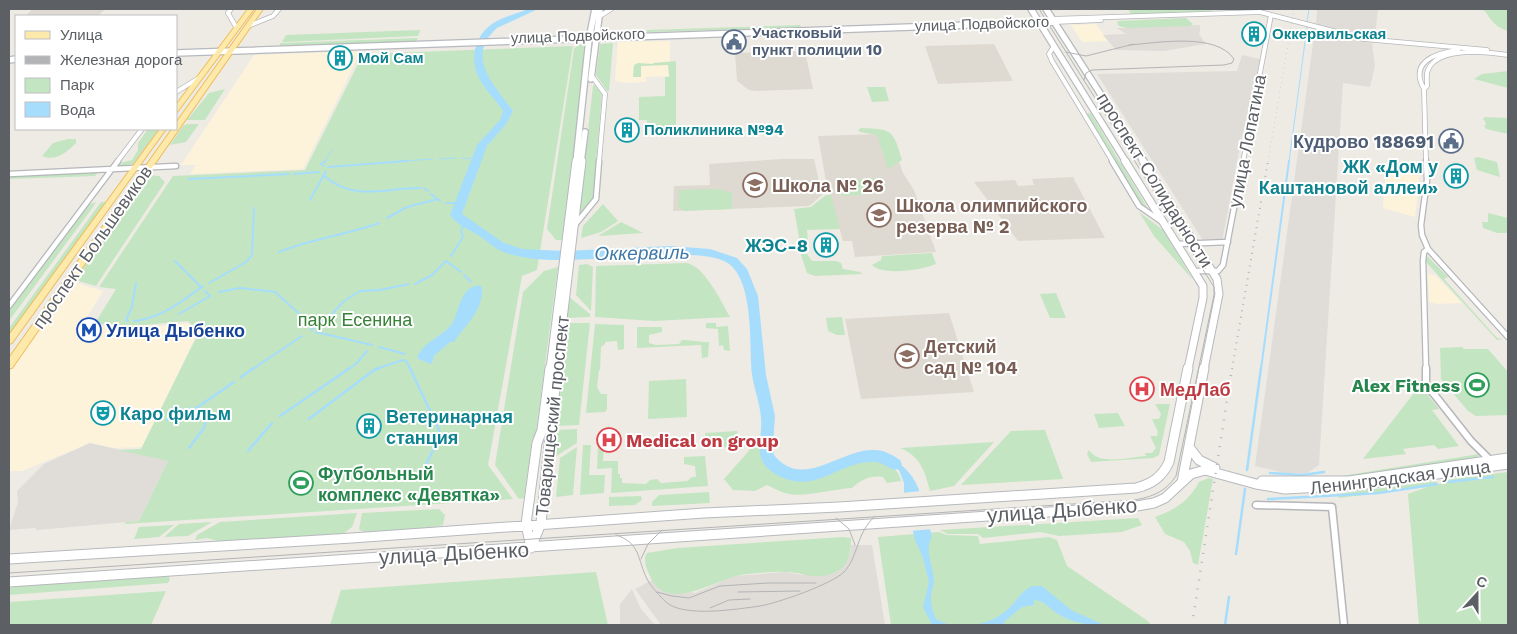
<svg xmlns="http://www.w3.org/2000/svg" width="1517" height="634" viewBox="0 0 1517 634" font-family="'Work Sans',sans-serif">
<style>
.commercial{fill:#fdf3db}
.industrial{fill:#e0ddd9}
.education{fill:#dedad2}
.green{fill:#c4e5c1}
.water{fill:#a6ddfd}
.pier{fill:#eeebe4}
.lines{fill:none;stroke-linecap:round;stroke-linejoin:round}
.stream-far2{stroke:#a6ddfd;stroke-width:1}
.stream-far1{stroke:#a6ddfd;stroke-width:2}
.stream{stroke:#a6ddfd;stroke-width:2.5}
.river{fill:#a6ddfd;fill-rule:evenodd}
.street-far2-casing{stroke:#b5b7bb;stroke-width:5.5}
.street-far1-casing{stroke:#b5b7bb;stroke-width:7}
.street-casing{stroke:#b5b7bb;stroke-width:9}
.secondary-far2-casing{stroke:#b6b9be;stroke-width:8}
.secondary-far1-casing{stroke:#b6b9be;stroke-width:9}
.secondary-casing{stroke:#b6b9be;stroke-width:11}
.primary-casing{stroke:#eebc5d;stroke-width:2}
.street-far2{stroke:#fff;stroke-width:4}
.street-far1{stroke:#fff;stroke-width:4.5}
.street{stroke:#fff;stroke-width:6}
.secondary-far2{stroke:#fff;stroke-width:5.5}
.secondary-far1{stroke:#fff;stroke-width:7}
.secondary{stroke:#fff;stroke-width:9}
.primary{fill:#fdeaaa;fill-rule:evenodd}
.tram{stroke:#b3b4b5;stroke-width:1}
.rail-far2{stroke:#b3b4b5;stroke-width:1;stroke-dasharray:0.5 4.5;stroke-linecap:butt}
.rail-far1{stroke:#b3b4b5;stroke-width:2;stroke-dasharray:1 5.5;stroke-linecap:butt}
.rail{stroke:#b3b4b5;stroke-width:2.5;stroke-dasharray:1 8;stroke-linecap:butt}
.labels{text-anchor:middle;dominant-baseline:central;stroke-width:4;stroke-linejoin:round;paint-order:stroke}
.far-street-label{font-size:15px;fill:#5c6065;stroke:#fff}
.far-service-label{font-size:15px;font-weight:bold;fill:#4e5e75;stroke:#fff;text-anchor:start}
.far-culture-label{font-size:15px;font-weight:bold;fill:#0d838f;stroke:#fff;text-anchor:start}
.street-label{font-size:18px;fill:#5c6065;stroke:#fff}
.service-label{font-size:18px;font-weight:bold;fill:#4e5e75;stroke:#fff;text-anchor:end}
.culture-label{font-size:18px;font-weight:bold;fill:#0d838f;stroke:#fff;text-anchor:end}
.education-label{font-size:18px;font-weight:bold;fill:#785e54;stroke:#fff;text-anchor:start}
.park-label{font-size:18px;fill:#378236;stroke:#fff}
.transit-label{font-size:18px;font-weight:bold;fill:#164399;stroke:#fff;text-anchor:start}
.leisure-label{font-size:18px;font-weight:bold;fill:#27864d;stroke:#fff;text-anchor:end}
.health-label{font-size:18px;font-weight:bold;fill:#be3a42;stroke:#fff;text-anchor:start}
.water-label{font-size:19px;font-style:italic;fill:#4079a7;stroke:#fff}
.near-street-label{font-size:21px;fill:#5c6065;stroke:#fff}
</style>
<rect width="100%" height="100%" fill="#eeebe4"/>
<!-- commercial -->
<path class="commercial" d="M1096,24L1108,41L1082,42L1071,25Z
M670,41V76L646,77V82L626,83L615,81L618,42Z
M361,51L303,169L190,174L196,165H181L254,55Z
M1386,166L1420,174L1415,217L1383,208Z
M1428,274L1435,275L1462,303L1437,304L1429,302Z
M71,281L103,291L81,327L111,326L132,329L188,323L198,332L142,447L114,448L90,443L22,471H9V373Z"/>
<!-- industrial -->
<path class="industrial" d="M1317,9H1378L1375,36L1374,38L1316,24Z
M1200,25V31L1199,34L1206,44L1164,51L1116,50L1103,35L1126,34L1117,28Z
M1315,29L1345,38L1372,43L1375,66L1370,87L1343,83L1319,465L1307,473H1284L1255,466Z
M1242,55L1260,59L1238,156L1222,242H1204L1097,74L1237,71Z
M90,443L168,461L139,521L37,530L35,528L9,530L18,502L17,491L44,464Z
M851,545H872L885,625H661L635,589L652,580L655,585L695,593L734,576L785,572L804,575L850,554Z
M632,589L641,609L655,625H620V604Z"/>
<!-- education -->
<path class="education" d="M33,9H105L98,16H25Z
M994,44L1013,81L938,84L925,46Z
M805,51L813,89L756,91L749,90L737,81L735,53Z
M882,134L891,138L903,173L914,190L936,252L855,257L852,241H843L826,181L818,136Z
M782,159H814L822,195L809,206L673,211L674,186L710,185L709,164Z
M1073,177L1105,238L1018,241L974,182L1015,180L1018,186L1034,185L1032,179Z
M949,313L974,392L861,399L845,319Z"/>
<!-- green -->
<path class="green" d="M1128,9H1211L1212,11L1132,15Z
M1478,9H1508V31C1497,28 1491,21 1485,11Z
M1186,18L1193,24L1190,26L1127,28L1119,26L1117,23L1118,21Z
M800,25L801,27L647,32V30Z
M420,30L418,36L282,42L286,35Z
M418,38L416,41L280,46V43Z
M613,43L609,91H607L596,75L600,44Z
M584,44L583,64L585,69L562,240H556L547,229L574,49L578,45Z
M573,46L537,270L522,276L488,465L513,499L124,524L126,522L139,521L168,461L118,450L141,449L199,332L188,321L134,326L99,324L97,320L116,289L99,287L173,176L305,170L363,54Z
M676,61V129L648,130L647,120H639V97L665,96V77H669L668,65L641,66V77H633L634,65L638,63L653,64V63Z
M1508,71V88L1474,79L1482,74Z
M595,84L602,94L593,199L581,213L579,212L593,86Z
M867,87H885L889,101L872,102Z
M225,89L205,120H187L209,93Z
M1088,113L1091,114L1147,207L1142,206L1087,114Z
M1485,117L1508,118V134L1486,129L1484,125H1486L1485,121L1483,119Z
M187,124H199L186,142L170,145L183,126Z
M861,128C893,129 893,130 902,160L888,169L877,135L860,132L858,130Z
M148,129H159L133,164L119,166L120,163L132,160L138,150V143Z
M68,139H76V143C67,152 56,162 42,156L53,143Z
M1478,157L1497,162L1500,177L1477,170L1474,158Z
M98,172L95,176L9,179V176Z
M148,175L159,176L165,182L96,286L75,280Z
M877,178L882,193L842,196L838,181Z
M718,189L732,193V209L684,211L678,207L679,190Z
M826,195H831L840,229L807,230L808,242L800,243L794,209L811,207Z
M96,202L93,207L9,321V311L88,205Z
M101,202H107L9,335V328Z
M603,204L618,221L601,232L581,238L583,226Z
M1139,212L1163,230L1193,280L1154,236Z
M1488,213L1508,218V233H1497L1483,228L1482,222H1488Z
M621,222L643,233L598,236Z
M805,251L812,261H836L841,263L843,269L860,272L862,274L815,276L807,273L800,252Z
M932,253L936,264C923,270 882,276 872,265L881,260L882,256Z
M1426,255L1448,277L1444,279L1497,338L1503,339L1497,340L1426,262Z
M686,263C704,265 721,301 730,317L654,321L595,317L596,266Z
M587,264L593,267L591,311L576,295L579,265Z
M558,267L536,432L532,441L524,498L519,499L495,465L523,292L544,271Z
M1056,293L1066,318H1050L1040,294Z
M568,296L590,314V317L567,318Z
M842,317L845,335H837L828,331L826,318Z
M567,323H590L579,425L556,426Z
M706,323H716V327L728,326L730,351L724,350L723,345L719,346L718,329L706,328Z
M595,324L624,325V349L618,350L617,341L605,342V344L601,347L600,370H599L597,387L601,394H607V409L605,412L586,413Z
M637,327H662V332L649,335V343L656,345L679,344L682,340C691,340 698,342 709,342L708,357L702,358L701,345L637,348Z
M1462,347L1464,349H1488L1508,372V415L1476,416L1468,411L1441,379L1440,348Z
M686,379L687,417L648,419L649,381Z
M1420,385L1439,409L1432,410L1459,446L1438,449L1434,445L1403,449L1406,454L1363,459Z
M1155,404H1170L1159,455L1153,458L1091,462L1087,454L1089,450C1099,466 1129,457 1146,456L1145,453H1152L1156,448L1150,436H1157L1158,432L1152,419H1159L1161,414Z
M1118,413L1125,426L1099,428L1094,414Z
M577,429V443L553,458L554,430Z
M1045,430L1063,479L961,485L1011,431Z
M737,431L739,446L716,448V443H709L706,441L705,433Z
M763,437C763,441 762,445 762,449C763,470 793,480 810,479C815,479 820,476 825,474C847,464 864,454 887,464C894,467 900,474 901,481L887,483L883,477C870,475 861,480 852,488C833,489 806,497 789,494C782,493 774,488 767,485L755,491L733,490L724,479L747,453L757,439Z
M994,442L954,486L930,491C925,471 920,456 900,448Z
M604,444L603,461H618V474H620V478H622V483L646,484L650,480L657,479L661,483L687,481L692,477H696L695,466L684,464V457L705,456L708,486L611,493L612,468L597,469L598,445Z
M583,445H591L589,475H605L604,493L580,495Z
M577,447L573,495L556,497L560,458Z
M1479,454L1477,458C1431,466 1382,478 1335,477Z
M1508,472V625H1419L1408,494L1427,487L1339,498L1337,494L1435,481L1438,484L1447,483L1445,480Z
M1209,478L1213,479L1198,565L1193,563L1190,551L1184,542L1165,534L1155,517C1175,510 1189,501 1199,482Z
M709,492L710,503L652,506V502L659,495Z
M641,496L642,500L635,505L609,506V497Z
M439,509L445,515L443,525C428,528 368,539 359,529L362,513Z
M357,513L352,527L343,534L221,542L207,538L195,540L197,535L220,522Z
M1138,518L1142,525L1122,532L1059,536L1040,532L983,538L978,534H948L940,530Z
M212,522L188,536L164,537L179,524Z
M174,525L159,537L134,539L139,527Z
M939,532L947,535L978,536L980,544L1049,537L1057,540L1067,566L1148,621L1151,625H891L878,537Z
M843,537L851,538C851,552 849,567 834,573C816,581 803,572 786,572C773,571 760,573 747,574C718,576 666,618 649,574C646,568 643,559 647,553L677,548Z
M596,572L608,625H330L341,590Z
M168,575L170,579L168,583L9,595V588L18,586Z
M166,591L151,625H9V602Z"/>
<!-- water -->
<path class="water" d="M478,285L482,287C484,310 466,324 454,342H450L434,356L432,363L430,364L417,358C423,341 445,336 453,322C460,308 460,289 478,285Z
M881,455C922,468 921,500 932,536C924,551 933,564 934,580C934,585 932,590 931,595C930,603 933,612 936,619L949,625H932L923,607L929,582L923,558L915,540L904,492V483L899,470L879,459Z
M1032,586H1042L1071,610L1104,625C1088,625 1072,623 1058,614C1048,608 1046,601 1034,600V605L1022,607L1004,622V625H965C985,625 1001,618 1014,603C1020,595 1023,591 1032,586Z"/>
<!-- pier -->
<path class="pier" d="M921,491L932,529L910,531L902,493Z"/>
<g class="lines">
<!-- stream-far2 -->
<path class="stream-far2" d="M1307,22L1309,9
M462,158L477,159
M439,159L456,158
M324,162L332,150
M390,162L432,159
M1289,162L1307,27"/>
<!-- stream-far1 -->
<path class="stream-far1" d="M324,166L321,164L326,161
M328,167L407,161
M294,174L319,172
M323,175C354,202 383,188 420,188
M189,179L289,174
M424,188L428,191
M431,194L440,201
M310,200L326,171
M446,203H460
M387,218L407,207L438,199
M279,252C311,239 346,235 379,223
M451,256L463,237L461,231L464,223
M175,261L202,288
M464,275L471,282
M209,283L246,262L252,255L254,208
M415,284L432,275L446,261L461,272
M219,292L240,288L275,292L314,327
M179,314L210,296L205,291
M128,321L126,320L132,307L136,283
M134,321C161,318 181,302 203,286
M311,330L331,315L344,301L360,291L380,290L409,284
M316,332L372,345
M379,347L405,354
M253,369L302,336
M348,369L356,364L367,351
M376,369L403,360L407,362L410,369
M1261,369L1289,161"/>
<!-- stream -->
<path class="stream" d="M410,368L439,430L440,435L437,441
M241,377L254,368
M195,409L234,382
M183,410C192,407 201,409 206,418L204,428L189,448
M280,416L350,368
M309,419L374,370L380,368
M167,420L176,413
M248,451L272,423
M1247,470L1261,368
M1270,473L1302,475L1324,472
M421,475L434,448
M1447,482L1493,477
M1268,499L1379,493L1437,484
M1236,554L1245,489
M1225,625L1229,597"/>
<!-- river -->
<path class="river" d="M528,9H538L497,28C464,57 495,85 513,111L507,123L487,146L462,214L504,243L522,249L565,251L671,246L710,249L737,258L747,269L758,296L766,375L775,416L773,445L774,455C803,491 841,448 875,450C884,450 893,455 900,460L902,464L900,468L895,470C888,468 882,462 874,462C837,461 817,496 777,475C750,460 763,442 761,418C760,403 754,389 752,374C749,345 755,275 724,261C710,255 694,255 679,255C629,252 552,269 506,253C497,250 489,243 481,237C470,230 458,226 450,215L477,145L500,120L503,111C496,100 486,91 480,80C469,62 474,36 492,24C502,17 516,14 528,9Z"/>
<!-- street-far2 casing -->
<g class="street-far2-casing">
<path id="street-far2" d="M231,9L228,13L236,27
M600,16L611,9
M1052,19L1260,12L1364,39L1487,50
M1054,22L1101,20
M248,26L273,16L279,9
M1054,46L1049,54L1052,61L1113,162
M592,76L605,94L599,162
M1424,89C1409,62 1435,53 1458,50
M176,92L199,78
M117,162L142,129
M1243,162L1271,15
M1426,162L1424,89L1427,86C1427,82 1426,74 1428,70C1438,46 1488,52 1508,55"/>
</g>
<!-- street-far1 casing -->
<g class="street-far1-casing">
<path id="street-far1" d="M1112,161L1139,206L1162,222
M1426,161L1427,180L1421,225L1422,235L1428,249L1508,337
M9,174L176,166
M574,226L596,199L599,161
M1178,244L1228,242
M1195,271H1218L1223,265L1243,161
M9,306L118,161
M1426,369L1423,261L1424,252L1428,249"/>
</g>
<!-- street casing -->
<g class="street-casing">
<path id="street" d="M1426,368V384L1471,441L1491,461
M1256,505L1332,507L1344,625"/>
</g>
<!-- secondary-far2 casing -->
<g class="secondary-far2-casing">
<path id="secondary-far2" d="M1031,9L1126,162
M1046,9L1144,162
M176,53L1054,22
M9,60L16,59
M591,79L600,9
M576,162L589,39L595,9
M581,162L585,132"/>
</g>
<!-- secondary-far1 casing -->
<g class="secondary-far1-casing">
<path id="secondary-far1" d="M1125,161L1203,286V298L1188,369
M1143,161L1217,279L1219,294L1204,369
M550,369L576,161
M557,369L582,161"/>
</g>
<!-- secondary casing -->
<g class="secondary-casing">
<path id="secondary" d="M1189,447L1199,460L1215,468
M1262,481H1349L1508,458
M1182,482L1204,368
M531,548L526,524L537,443L542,430L550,368
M531,548L541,523L557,368
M9,559L352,538L704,513L839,507L1136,488C1152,484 1162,477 1169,462L1188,368
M9,582L1137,506L1154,503L1165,498L1191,474L1205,470L1256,484L1285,489L1359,485L1508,464"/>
</g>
<!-- primary casing -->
<g class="primary-casing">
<path id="primary" d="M248,9H254L178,111L176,112V105Z
M257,9H263L12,368H9V358L172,129H176V123Z
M160,129H166L12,343L9,344V335Z"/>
</g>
<!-- street-far2 -->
<use href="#street-far2" class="street-far2"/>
<!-- street-far1 -->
<use href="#street-far1" class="street-far1"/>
<!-- street -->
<use href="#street" class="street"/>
<!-- secondary-far2 -->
<use href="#secondary-far2" class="secondary-far2"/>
<!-- secondary-far1 -->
<use href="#secondary-far1" class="secondary-far1"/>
<!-- secondary -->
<use href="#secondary" class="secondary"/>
<!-- primary -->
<use href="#primary" class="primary"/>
<!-- tram -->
<path class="tram" d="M1066,52L1086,56L1134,44
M1084,80L1086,73L1092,70L1224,65L1232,63L1234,59C1216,32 1157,43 1129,45
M836,518L849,529L855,545
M616,535C641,543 637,559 647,579C651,587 660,596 666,602C683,618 738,609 760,606C778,603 832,584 844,572C859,556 855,535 875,516
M641,559L648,544L662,530
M9,573L1134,500C1152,497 1165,492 1176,476L1214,295V287L1039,9
M657,592L672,596L689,598L720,586L768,583H816
M738,592L800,591
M710,608L729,600L750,599"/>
<!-- rail-far2 -->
<path class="rail-far2" d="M1268,162L1294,9"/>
<!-- rail-far1 -->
<path class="rail-far1" d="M1232,369L1268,161"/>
<!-- rail -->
<path class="rail" d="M1192,625L1232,368"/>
</g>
<!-- icons -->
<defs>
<g id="building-ring" transform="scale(1.25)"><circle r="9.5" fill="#fff" stroke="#0f9aa8" stroke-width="1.5"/><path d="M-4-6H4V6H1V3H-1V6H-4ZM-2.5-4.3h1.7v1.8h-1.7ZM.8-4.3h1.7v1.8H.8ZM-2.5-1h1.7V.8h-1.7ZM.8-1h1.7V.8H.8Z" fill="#0f9aa8"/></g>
<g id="civic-ring" transform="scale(1.25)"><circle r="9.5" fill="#fff" stroke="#5c6f8a" stroke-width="1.5"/><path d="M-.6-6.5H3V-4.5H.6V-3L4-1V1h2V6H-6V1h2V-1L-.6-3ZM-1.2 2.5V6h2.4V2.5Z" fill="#5c6f8a"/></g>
<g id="school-ring" transform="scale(1.25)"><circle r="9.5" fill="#fff" stroke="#8d6e63" stroke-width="1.5"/><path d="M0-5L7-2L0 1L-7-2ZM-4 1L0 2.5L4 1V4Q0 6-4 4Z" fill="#8d6e63"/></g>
<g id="metro-ring" transform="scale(1.25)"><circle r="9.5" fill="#fff" stroke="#1a4fb4" stroke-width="1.5"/><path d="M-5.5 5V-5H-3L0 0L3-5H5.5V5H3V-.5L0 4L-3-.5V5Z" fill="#1a4fb4"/></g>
<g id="stadium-ring" transform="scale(1.25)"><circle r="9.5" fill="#fff" stroke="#2e9e5b" stroke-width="1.5"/><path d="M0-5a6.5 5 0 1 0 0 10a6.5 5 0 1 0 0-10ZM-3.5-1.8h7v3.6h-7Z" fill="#2e9e5b"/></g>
<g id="hospital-ring" transform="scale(1.25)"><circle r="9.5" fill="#fff" stroke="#e0444e" stroke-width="1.5"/><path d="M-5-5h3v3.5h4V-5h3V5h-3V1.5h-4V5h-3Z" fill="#e0444e"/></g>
<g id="theatre-ring" transform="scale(1.25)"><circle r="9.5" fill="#fff" stroke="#0f9aa8" stroke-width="1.5"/><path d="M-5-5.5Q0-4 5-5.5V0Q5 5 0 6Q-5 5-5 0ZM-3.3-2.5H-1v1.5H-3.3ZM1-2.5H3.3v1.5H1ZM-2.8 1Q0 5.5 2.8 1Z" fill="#0f9aa8"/></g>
</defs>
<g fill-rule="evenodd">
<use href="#building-ring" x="1254" y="34"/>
<use href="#civic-ring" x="734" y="42"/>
<use href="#building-ring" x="340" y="58"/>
<use href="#building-ring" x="627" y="130"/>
<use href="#civic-ring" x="1451" y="141"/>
<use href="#building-ring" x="1456" y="176"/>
<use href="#school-ring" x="755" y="185"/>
<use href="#school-ring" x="879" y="215"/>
<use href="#building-ring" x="826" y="245"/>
<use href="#metro-ring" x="89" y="330"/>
<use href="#school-ring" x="907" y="356"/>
<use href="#stadium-ring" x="1477" y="385"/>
<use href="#hospital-ring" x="1142" y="389"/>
<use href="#theatre-ring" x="103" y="413"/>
<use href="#building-ring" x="369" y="426"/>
<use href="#hospital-ring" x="609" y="440"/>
<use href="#stadium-ring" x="301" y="483"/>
</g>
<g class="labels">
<!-- far-street labels -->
<g class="far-street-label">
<text transform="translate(982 24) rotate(-2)">улица Подвойского</text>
<text transform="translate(578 36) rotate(-2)">улица Подвойского</text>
</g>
<!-- far-service labels -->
<g class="far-service-label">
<text x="752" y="33">Участковый<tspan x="752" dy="17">пункт полиции 10</tspan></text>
</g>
<!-- far-culture labels -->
<g class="far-culture-label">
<text x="1272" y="34">Оккервильская</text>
<text x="358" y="58">Мой Сам</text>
<text x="644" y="130">Поликлиника №94</text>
</g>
<!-- street labels -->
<g class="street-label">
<text transform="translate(1247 141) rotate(-79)">улица Лопатина</text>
<text transform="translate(1155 180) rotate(58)">проспект Солидарности</text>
<text transform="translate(92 247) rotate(-55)">проспект Большевиков</text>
<text transform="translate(552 416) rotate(-84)">Товарищеский проспект</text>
<text transform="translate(1400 477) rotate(-7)">Ленинградская улица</text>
</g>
<!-- service labels -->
<g class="service-label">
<text x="1434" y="141">Кудрово 188691</text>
</g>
<!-- culture labels -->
<g class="culture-label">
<text x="1438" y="166">ЖК «Дом у<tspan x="1438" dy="21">Каштановой аллеи»</tspan></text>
<text x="808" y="245">ЖЭС-8</text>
<text x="120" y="413" text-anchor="start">Каро фильм</text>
<text x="386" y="416" text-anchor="start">Ветеринарная<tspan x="386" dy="21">станция</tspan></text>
</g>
<!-- education labels -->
<g class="education-label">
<text x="772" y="185">Школа № 26</text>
<text x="896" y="205">Школа олимпийского<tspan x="896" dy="21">резерва № 2</tspan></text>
<text x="924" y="346">Детский<tspan x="924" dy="21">сад № 104</tspan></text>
</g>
<!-- park labels -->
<g class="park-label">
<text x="355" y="319">парк Есенина</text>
</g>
<!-- transit labels -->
<g class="transit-label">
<text x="106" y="330">Улица Дыбенко</text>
</g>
<!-- leisure labels -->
<g class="leisure-label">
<text x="1460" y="385">Alex Fitness</text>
<text x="318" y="473" text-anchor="start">Футбольный<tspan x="318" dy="21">комплекс «Девятка»</tspan></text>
</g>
<!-- health labels -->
<g class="health-label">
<text x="1160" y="389">МедЛаб</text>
<text x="626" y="440">Medical on group</text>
</g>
<!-- water labels -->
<g class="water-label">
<text transform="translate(642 253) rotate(-1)">Оккервиль</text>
</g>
<!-- near-street labels -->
<g class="near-street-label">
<text transform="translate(1062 510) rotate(-4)">улица Дыбенко</text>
<text transform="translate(454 553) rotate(-3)">улица Дыбенко</text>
</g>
</g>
<!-- border -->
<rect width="1517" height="634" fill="none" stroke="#5c6065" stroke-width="20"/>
<!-- legend -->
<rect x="15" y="15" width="162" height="115" fill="#ffffff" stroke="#bebfc1"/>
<rect x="25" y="31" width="25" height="8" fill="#fdeaaa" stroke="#bebfc1"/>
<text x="60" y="40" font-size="15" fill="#5c6065">Улица</text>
<rect x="25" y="56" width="25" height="8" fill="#b3b4b5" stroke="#bebfc1"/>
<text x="60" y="65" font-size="15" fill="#5c6065">Железная дорога</text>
<rect x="25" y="78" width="25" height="15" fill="#c4e5c1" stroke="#bebfc1"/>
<text x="60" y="90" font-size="15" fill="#5c6065">Парк</text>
<rect x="25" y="102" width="25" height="15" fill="#a6ddfd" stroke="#bebfc1"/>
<text x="60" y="115" font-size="15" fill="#5c6065">Вода</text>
<!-- north arrow -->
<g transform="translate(1477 594) rotate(21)" stroke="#ffffff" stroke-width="4" paint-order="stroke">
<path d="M0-4L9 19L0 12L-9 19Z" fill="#5c6065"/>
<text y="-8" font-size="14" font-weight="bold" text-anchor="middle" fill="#5c6065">С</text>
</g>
</svg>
